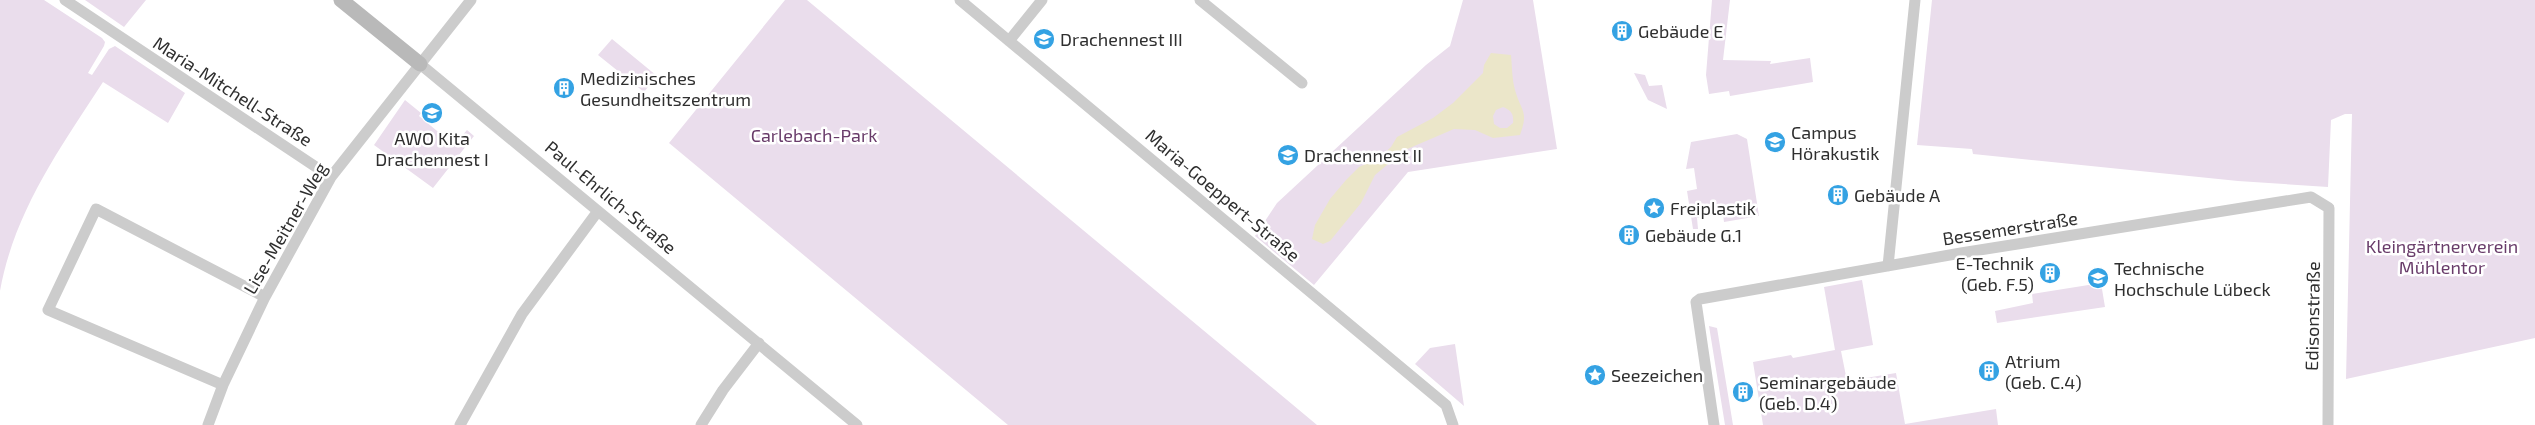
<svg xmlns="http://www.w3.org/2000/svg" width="2535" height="425" viewBox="0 0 2535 425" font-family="'Exo 2',sans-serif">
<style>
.green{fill:#eaddec}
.water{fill:#ebe6c9;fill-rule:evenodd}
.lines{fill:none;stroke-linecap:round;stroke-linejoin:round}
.street{stroke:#ccc;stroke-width:11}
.secondary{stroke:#b9b9b9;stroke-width:15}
.labels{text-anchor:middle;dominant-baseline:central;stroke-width:5;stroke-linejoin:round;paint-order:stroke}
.poi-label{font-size:18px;fill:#2f2f2f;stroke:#fff;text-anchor:start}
.street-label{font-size:18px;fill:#2f2f2f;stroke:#fff}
.park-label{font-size:18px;fill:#693c6a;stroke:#fff}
</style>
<rect width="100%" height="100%" fill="#fff"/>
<!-- green -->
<path class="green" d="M0,0H44L102,38L105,42L104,46L88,73L92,75L109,49L115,46L185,93L168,123L103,82C60,148 14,212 0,291Z
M85,0H146L124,27Z
M785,0H807L1317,425H1008L669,143Z
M1463,0H1533L1557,149L1408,172L1314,285L1255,236L1277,203L1426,65L1450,46Z
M1712,0H1730L1723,60L1771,61L1770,64L1810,58L1813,82L1730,96L1729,91L1709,94L1706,75Z
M1932,0H2535V338L2346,379L2352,114H2345L2331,120L2328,187L2238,181L1973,154L1972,149L1917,145Z
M612,39L657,76L644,92L598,55Z
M1634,73L1645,75L1649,86L1662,85L1667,109L1648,100Z
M405,100L421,113L419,116L454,145L467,130L474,136L433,188L374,145Z
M1737,134L1747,139L1759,216L1724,222L1723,214L1697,218L1698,229H1693L1687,191L1697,189L1694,168L1686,169L1691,142Z
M1862,280L1873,345L1841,351L1847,381L1896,373L1905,424L1996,409L1998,425H1763L1753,362L1791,355L1793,358L1835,350L1824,287Z
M2101,283L2105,307L1997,323L1995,311L2033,303L2032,294Z
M1709,326L1717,328L1733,425H1725Z
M1455,344L1464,406L1415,364L1430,348Z"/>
<!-- water -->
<path class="water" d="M1491,53L1511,55C1512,66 1512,79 1515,90C1521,112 1529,110 1520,135L1493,138L1475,130L1454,129L1405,150L1375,175L1361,203L1330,241L1323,244L1312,239L1315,225L1330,199L1346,180L1359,167L1379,158L1391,147L1397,137L1433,118L1453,103L1483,73L1484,65ZM1503,107C1511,110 1514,114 1513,123L1507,128H1500L1494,124L1493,116L1496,110Z"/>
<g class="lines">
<!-- street -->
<path class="street" d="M65,0L331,177
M960,0L1446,405L1453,425
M1200,0L1302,83
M1009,41L1042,0
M420,64L857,425
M1888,266L1915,0
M223,385L48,310L96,209L265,297
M208,425L223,385L265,297L331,177L471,0
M460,425L522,314L598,211
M701,425L723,390L759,343
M1714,425L1696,302L1700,299L1961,253L2311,197L2329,208L2328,425"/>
<!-- secondary -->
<path class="secondary" d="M341,0L420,64"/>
</g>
<!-- icons -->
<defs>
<g id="building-disc" transform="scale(1.125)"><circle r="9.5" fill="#34a2e3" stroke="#fff"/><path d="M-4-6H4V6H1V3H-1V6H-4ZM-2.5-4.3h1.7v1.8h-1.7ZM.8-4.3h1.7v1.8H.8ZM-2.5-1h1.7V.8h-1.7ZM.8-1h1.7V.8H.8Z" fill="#fff"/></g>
<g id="school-disc" transform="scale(1.125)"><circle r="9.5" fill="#34a2e3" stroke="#fff"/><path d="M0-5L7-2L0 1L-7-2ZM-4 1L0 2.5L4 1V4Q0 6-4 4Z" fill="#fff"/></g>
<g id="sight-disc" transform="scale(1.125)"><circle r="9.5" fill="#34a2e3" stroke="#fff"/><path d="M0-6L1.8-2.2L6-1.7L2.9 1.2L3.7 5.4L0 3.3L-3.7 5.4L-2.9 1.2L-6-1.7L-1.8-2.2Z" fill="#fff"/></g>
<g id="university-disc" transform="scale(1.125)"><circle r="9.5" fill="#34a2e3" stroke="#fff"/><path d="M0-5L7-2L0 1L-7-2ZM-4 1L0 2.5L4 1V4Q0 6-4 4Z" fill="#fff"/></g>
</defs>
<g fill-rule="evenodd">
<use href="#building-disc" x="1622" y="31"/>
<use href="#school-disc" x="1044" y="39"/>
<use href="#building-disc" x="564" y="88"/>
<use href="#school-disc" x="432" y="113"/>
<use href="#school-disc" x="1775" y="142"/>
<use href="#school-disc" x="1288" y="155"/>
<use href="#building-disc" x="1838" y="195"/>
<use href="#sight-disc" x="1654" y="208"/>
<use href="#building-disc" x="1629" y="235"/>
<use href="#building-disc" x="2050" y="273"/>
<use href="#university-disc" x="2098" y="278"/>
<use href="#building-disc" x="1989" y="371"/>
<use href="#sight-disc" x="1595" y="375"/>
<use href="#building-disc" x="1743" y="392"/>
</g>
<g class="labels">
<!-- poi labels -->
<g class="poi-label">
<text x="1638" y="31">Gebäude E</text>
<text x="1060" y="39">Drachennest III</text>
<text x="580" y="78">Medizinisches<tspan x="580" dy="21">Gesundheitszentrum</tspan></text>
<text x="1791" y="132">Campus<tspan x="1791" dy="21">Hörakustik</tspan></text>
<text x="432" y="138" text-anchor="middle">AWO Kita<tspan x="432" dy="21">Drachennest I</tspan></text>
<text x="1304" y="155">Drachennest II</text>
<text x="1854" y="195">Gebäude A</text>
<text x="1670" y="208">Freiplastik</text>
<text x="1645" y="235">Gebäude G.1</text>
<text x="2034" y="263" text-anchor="end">E-Technik<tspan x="2034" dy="21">(Geb. F.5)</tspan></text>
<text x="2114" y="268">Technische<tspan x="2114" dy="21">Hochschule Lübeck</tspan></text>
<text x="2005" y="361">Atrium<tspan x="2005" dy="21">(Geb. C.4)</tspan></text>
<text x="1611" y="375">Seezeichen</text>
<text x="1759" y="382">Seminargebäude<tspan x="1759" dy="21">(Geb. D.4)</tspan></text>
</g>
<!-- street labels -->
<g class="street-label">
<text transform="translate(233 91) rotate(33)">Maria-Mitchell-Straße</text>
<text transform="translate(1223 195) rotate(40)">Maria-Goeppert-Straße</text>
<text transform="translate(611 197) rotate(40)">Paul-Ehrlich-Straße</text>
<text transform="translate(285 228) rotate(-60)">Lise-Meitner-Weg</text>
<text transform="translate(2010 228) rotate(-9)">Bessemerstraße</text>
<text transform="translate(2312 316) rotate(-89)">Edisonstraße</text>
</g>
<!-- park labels -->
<g class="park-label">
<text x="814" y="135">Carlebach-Park</text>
<text x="2442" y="246">Kleingärtnerverein<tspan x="2442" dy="21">Mühlentor</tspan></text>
</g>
</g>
</svg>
